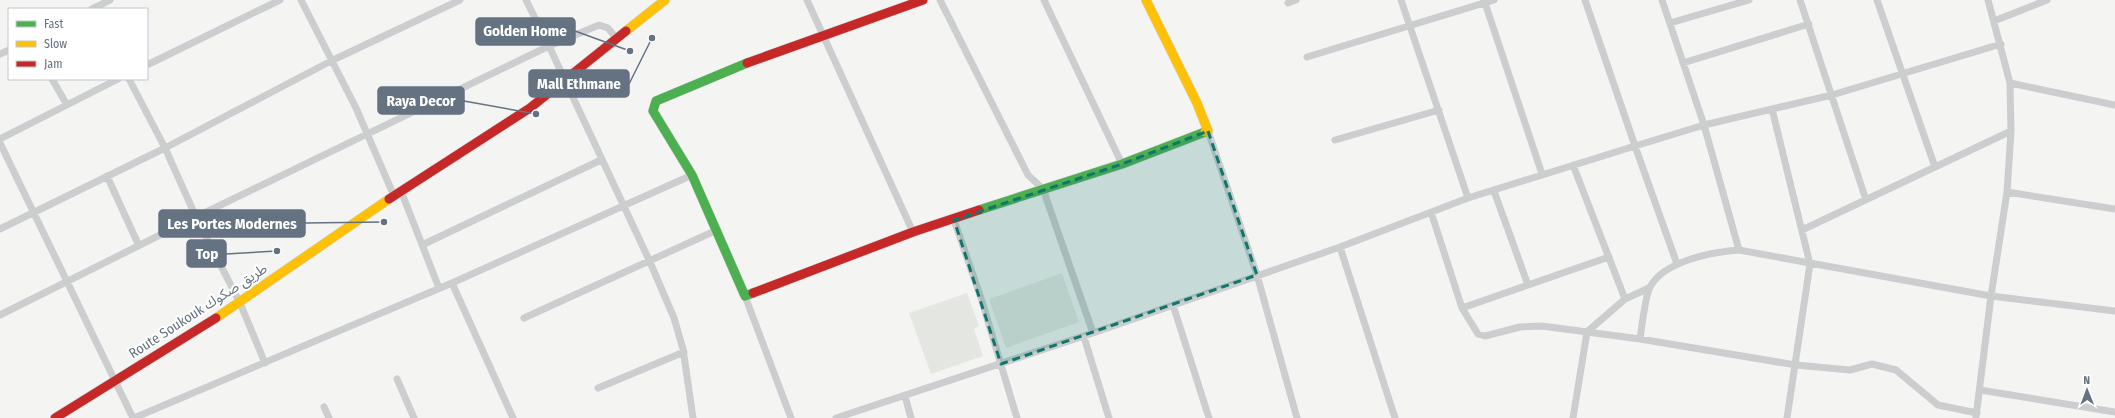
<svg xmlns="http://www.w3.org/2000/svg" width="2115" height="418" viewBox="0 0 2115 418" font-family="'Fira Sans Condensed','Noto Sans Arabic',sans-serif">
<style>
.green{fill:#e4e7e1}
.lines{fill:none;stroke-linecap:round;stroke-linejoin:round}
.fast-casing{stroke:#d0d0d1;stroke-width:10}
.slow-casing{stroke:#d0d0d1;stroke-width:10}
.jam-casing{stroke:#d0d0d1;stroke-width:10}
.street{stroke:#cccdce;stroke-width:7}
.fast{stroke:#4caf50;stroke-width:9}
.slow{stroke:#ffc107;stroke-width:9}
.jam{stroke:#c62828;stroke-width:9}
.marked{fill:#0f766e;fill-opacity:0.2;stroke:#0f766e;stroke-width:3;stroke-dasharray:8 5;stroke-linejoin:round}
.labels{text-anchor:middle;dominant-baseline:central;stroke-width:4;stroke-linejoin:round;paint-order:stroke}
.street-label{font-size:14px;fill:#657282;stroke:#fff}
.leader{fill:none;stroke:#657282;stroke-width:1.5}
.callout-dot{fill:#657282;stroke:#fff;stroke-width:1.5}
.callout{fill:#657282;stroke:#657282;stroke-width:1.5}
.callout-label{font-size:15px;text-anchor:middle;font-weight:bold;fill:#fff}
</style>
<rect width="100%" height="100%" fill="#f4f4f3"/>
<!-- green -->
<path class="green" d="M1062,273L1079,322L1006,348L989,299Z
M967,293L979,326L974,329L983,356L931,374L909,313Z"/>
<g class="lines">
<!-- fast casing -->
<g class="fast-casing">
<path id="fast" d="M747,63L656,101L653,111L692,175L745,296L753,293
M979,210L1122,164L1205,132"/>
</g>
<!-- slow casing -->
<g class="slow-casing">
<path id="slow" d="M1146,0L1197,103L1208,131L1205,132
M626,31L665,0
M216,318L389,199"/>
</g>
<!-- jam casing -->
<g class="jam-casing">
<path id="jam" d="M747,63L923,0
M389,199L530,108L626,31
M753,293L913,232L979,210
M55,418L216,318"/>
</g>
<!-- street -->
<path class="street" d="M301,0L356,108L394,196
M526,0L549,46L650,262L674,318L683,349L693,418
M807,0L913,232
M940,0L1028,175L1043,189L1093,333
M1044,0L1122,164
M1401,0L1468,198
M1484,0L1542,174
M1585,0L1635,146L1704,125L1832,95L2001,44
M1662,0L1704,125L1739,250
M1800,0L1866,200
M1877,0L1935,167
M1288,3L1296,0
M92,9L110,0
M1994,21L2047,0
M1670,23L1749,0
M0,54L9,50
M1307,57L1494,0
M1683,63L1809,24
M147,65L280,0
M52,79L67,105
M129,79L165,148L196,217L240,303L265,363
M2010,83L2115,105
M1772,109L1810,264L1787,418
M1208,131L1257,275L1297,418
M0,139L118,79
M1335,140L1439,110
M0,143L133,418
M1573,165L1625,299
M107,176L139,246
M401,191L439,288
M2007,192L2115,209
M1431,212L1462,308L1478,334L1485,336L1520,327L1542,326L1640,339L1796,365L1850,370L1872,364L1896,370L1938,405L1977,413
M954,220L981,298L1017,418
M0,229L165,148L331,61L460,0
M1802,230L2011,131
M422,245L601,160
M1340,247L1395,418
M452,283L513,418
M1528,285L1609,257
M745,296L791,418
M1173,305L1209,418
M1462,308L1528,285L1494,191
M0,315L196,217L549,46L599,25L608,28L617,39
M524,318L717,230
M1084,337L1109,418
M1640,339C1642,326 1645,297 1650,287C1664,261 1712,252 1739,250L1991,296L2115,311
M397,379L414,418
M598,388L684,352
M1980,390L2115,412
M905,396L911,418
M324,407L329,418
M1976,417L1991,296L2007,192L2011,131L2010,83L1988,0
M134,418L452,283L692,175
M836,418L1093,333L1340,247L1468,198L1635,146L1677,264
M1573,418L1587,332L1625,299L1649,288"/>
<!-- fast -->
<use href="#fast" class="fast"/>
<!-- slow -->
<use href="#slow" class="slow"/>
<!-- jam -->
<use href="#jam" class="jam"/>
</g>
<!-- marked area -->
<path class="marked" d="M1208,131L1257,275L1001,364L954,220L1122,164Z"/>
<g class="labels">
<!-- street labels -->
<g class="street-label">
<text transform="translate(198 311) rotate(-33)">Route Soukouk طريق صكوك</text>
</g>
</g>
<!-- callouts -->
<path class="leader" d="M630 51L575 31M652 38L629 84M536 114L464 101M384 222L305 223M277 251L226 254"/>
<g class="callout-dot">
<circle cx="630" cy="51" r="4"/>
<circle cx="652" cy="38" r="4"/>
<circle cx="536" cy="114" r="4"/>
<circle cx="384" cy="222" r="4"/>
<circle cx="277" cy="251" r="4"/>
</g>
<g class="callout">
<rect x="476" y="18" width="99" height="27" rx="4"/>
<rect x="529" y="70" width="100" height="27" rx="4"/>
<rect x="378" y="87" width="86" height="27" rx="4"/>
<rect x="159" y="210" width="146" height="27" rx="4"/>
<rect x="187" y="240" width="39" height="27" rx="4"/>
</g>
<g class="callout-label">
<text x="525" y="36">Golden Home</text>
<text x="579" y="89">Mall Ethmane</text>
<text x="421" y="106">Raya Decor</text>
<text x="232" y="229">Les Portes Modernes</text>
<text x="207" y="259">Top</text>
</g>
<!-- legend -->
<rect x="8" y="8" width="140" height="72" fill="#ffffff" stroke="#c1c7cd"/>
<rect x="16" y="21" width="20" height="6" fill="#4caf50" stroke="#c1c7cd"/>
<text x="44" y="28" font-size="12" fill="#657282">Fast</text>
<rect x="16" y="41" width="20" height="6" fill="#ffc107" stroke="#c1c7cd"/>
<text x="44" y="48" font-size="12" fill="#657282">Slow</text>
<rect x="16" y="61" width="20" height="6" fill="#c62828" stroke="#c1c7cd"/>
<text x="44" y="68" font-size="12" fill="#657282">Jam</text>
<!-- north arrow -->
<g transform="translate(2087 390) rotate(359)" stroke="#ffffff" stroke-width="3" paint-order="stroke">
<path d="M0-3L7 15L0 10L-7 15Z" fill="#657282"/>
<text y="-6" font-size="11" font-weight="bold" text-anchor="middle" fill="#657282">N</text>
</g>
</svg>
